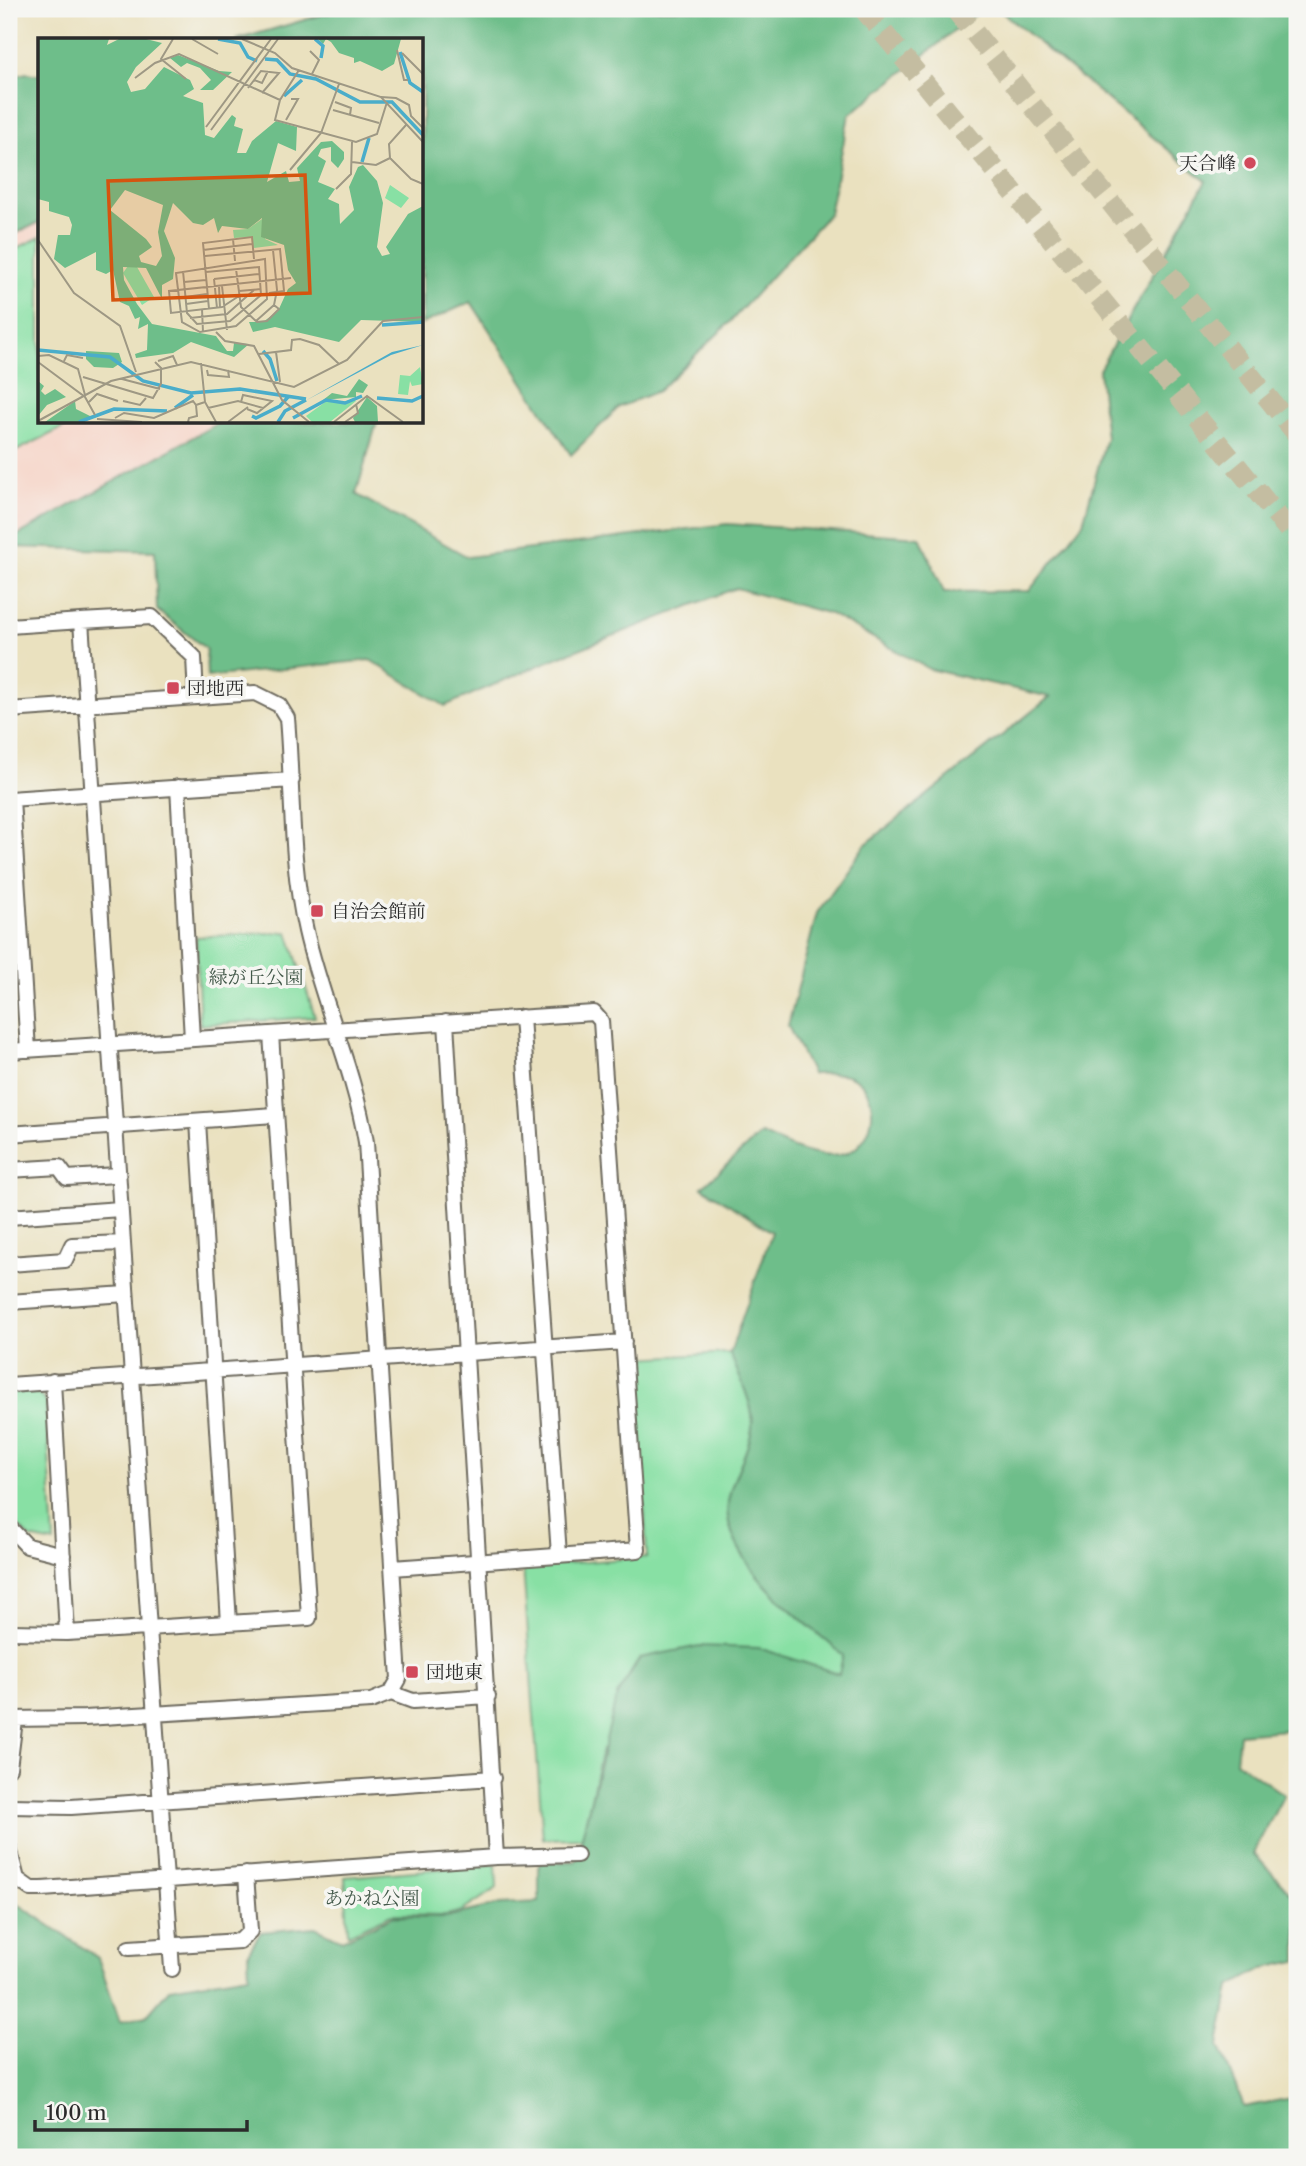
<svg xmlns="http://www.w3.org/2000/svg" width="1306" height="2166" viewBox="0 0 1306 2166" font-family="'Libre Caslon Text','Noto Serif JP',serif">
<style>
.built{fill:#f6d2c4}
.green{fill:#88e0a4;stroke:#5a8668;stroke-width:2}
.forest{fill:#6ebe8a;stroke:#4c745a;stroke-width:2}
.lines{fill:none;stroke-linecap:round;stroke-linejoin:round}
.highway-tunnel{stroke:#c4bda1;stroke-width:21;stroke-dasharray:21 10;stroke-linecap:butt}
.minor-casing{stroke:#6e6b5f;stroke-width:18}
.minor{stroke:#fff;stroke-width:14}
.poi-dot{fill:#d1495b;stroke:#f6f6f2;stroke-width:2.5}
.labels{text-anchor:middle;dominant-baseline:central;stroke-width:7;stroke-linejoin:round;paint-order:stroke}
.poi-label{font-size:19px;fill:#2b2b2b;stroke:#f6f6f2;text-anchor:start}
.park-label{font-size:19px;fill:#425849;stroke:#f6f6f2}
.inset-river{fill:none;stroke:#4aadca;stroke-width:3.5}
.inset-road{fill:none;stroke:#9e9884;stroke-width:2}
.view{fill:#d5540f;fill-opacity:0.15;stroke:#d5540f;stroke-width:3.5}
.inset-edge{fill:none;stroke:#2b2b2b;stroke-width:3.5}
</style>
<rect width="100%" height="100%" fill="#f6f6f2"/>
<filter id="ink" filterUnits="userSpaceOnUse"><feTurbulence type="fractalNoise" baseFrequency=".0143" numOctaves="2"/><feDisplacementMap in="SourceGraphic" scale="14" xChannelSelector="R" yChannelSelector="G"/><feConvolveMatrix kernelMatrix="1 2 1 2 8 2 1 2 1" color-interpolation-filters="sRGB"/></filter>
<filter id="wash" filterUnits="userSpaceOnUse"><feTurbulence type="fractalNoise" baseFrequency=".00686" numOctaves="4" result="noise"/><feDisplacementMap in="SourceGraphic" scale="28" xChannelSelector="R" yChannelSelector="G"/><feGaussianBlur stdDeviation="1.57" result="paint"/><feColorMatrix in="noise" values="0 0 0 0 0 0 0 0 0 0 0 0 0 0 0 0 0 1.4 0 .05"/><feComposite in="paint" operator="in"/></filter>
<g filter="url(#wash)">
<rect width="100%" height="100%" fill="#eae1bf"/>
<!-- built -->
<path class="built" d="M40,222V422H220L9,540V237Z"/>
<!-- green -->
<path class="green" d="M40,237V422H75L14,452L9,445V252Z
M288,932L315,1017L200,1025L196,937Z
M730,1353C737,1372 749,1394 752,1414C757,1448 723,1483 728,1517C737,1573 803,1621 844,1655L839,1674L758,1648L602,1749L582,1838L543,1839L523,1567L647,1557L636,1358Z
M34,1391L46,1401L54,1543L30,1538L9,1517V1393Z
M496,1864L497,1888L462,1911L446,1915L392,1914L348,1934L345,1877Z"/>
<!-- forest -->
<path class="forest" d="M342,9H982L849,115L829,214L730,322L658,391L619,407L571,455L471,302L422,324V40H236Z
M998,9H1297V1729L1239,1734L1236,1761L1284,1795L1253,1853L1297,1900V1961L1264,1968L1230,1987L1219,2045L1244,2107L1297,2097V2157H9V1898L98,1958L120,2022L146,2016L170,1988L249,1975L248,1953L261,1932L315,1927L342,1940L394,1916L446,1917L501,1904L539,1902V1863L576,1861L617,1695L640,1658L699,1646L759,1648L839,1674L843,1655C803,1620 737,1573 728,1517C723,1483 757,1448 752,1414C749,1394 737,1372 730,1353L772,1232L702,1187L761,1134C787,1145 811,1159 840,1155C876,1149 885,1091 850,1076C840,1072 823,1074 812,1074L788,1026L817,913L865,845L1050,697L929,669L830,614L736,588L551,660L445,706L370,660L207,677L206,649L157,610L155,551L9,547V540L220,422H377L356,494L468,557L727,524L920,537L944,592L1029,591L1083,523L1106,438L1099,370L1206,181Z
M27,73L40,75V222L9,237V77Z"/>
</g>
<g filter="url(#ink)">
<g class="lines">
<!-- highway-tunnel -->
<path class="highway-tunnel" d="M864,9L1297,540
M955,9L1297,434"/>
<!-- minor casing -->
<g class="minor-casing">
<path id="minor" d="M81,621L152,617L194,657L196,697
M9,626L81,621L172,1969
M9,710L255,693L279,705L287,718C293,788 290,862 306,931C322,1002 354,1069 366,1142L399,1679L391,1693L371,1701L85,1718L9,1719
M178,787L192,1039
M9,799L292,780
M12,799L28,1050
M522,1017L559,1555
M9,1051L594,1013L601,1021L638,1550L393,1568
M198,1121L229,1623
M9,1134L275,1115
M9,1170L59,1167L67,1178L117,1175
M9,1217L120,1209
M9,1264L65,1260L72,1245L123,1243
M9,1302L126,1294
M53,1381L67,1633
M9,1385L624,1342
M9,1527L27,1546L63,1555
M9,1632L67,1633L309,1618L271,1034
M391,1693L413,1701L488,1696
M9,1768L15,1720
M9,1806L71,1807L493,1778
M9,1848L17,1879L31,1889H42L496,1857L446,1022
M496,1857L577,1855
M129,1948L240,1941L250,1931L246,1874"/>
</g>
<!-- minor -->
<use href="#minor" class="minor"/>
</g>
</g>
<!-- markers -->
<g class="poi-dot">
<circle cx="1250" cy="163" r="7"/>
<rect x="166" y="681" width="14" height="14" rx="3.5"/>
<rect x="310" y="904" width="14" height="14" rx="3.5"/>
<rect x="405" y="1665" width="14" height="14" rx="3.5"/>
</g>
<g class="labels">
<!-- poi labels -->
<g class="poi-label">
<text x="1236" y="163" text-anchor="end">天合峰</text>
<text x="187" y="688">団地西</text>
<text x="331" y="911">自治会館前</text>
<text x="426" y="1672">団地東</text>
</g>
<!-- park labels -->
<g class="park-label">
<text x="256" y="977">緑が丘公園</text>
<text x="372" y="1898">あかね公園</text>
</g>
</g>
<!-- overview -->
<g transform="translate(38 38)">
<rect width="385" height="385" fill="#eae1bf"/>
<path d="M352,147L371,160L363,170L347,160ZM224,181L227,201L240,207L215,210L214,199L196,200L195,192L210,191ZM90,228L99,229L116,259L104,267L85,235ZM382,329L385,346L374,348L372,343L370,357L360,356L362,337L372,338ZM315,361L318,363L292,384H274L268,378L290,362L302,365Z" fill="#88e0a4"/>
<path d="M0,1H71L69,7L81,1H108L124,5L98,29L89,44L93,54L107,51L126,29L152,42L156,51L145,58L165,65L167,97L176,100L194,77L198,80L196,88L205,91L199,115H208L214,103L238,83L259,89L258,113L240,105L229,144L248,133L251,144L262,143L259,130L283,104L294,103L306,114V121L300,130L293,123V109L283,111L280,118L288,123L280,144L297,151L290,161L301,166L302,186L316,172L311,149L320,129L325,127L339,143L345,165L339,209L344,218L352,216L348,209L370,176L385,168V284L323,282L301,304L237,289L215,294L211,284H225L240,273L250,251L258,245L250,232L246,207L223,199L224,180L210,191L184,188L180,195L176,180L165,187L155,185L135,165L126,193L137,220L135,241L124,247V261L108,230L85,229L86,242L99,266L114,286L178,298L189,313H195L196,305L211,306L196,319L153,304L135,315L98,320L97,316L109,312L110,286L100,291L102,279L97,281L91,268L82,264L75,232L68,236L58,232V214L27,230L16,221L20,197H32L34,187L31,179L11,173V164L0,161ZM87,152L125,167L120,194L124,218L118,228L103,224L101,218L114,209L108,201L72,172ZM280,1H363L356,26L344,33L322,23L316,25V20L301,15L293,4L288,1L285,6ZM140,17L181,33L194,34L175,52H162L173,42L162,30L149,25L143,29L132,20ZM48,313L81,315L84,324L75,330L56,329L48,321ZM321,341L330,347L325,355L318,354V359L285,362L294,355L309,358ZM0,343L6,348L3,353L7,357L17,351L28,359L9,367L0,378ZM329,359L339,368L340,384H317L315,380ZM37,363L38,371L54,379L45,384H7Z" fill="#6ebe8a" fill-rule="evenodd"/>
<path d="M385,307L353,317L267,363L354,314Z" fill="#4aadca"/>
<path class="inset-river" d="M180,1L202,5L210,19L219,23M277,1L285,8L283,20M362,14L372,45L385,54M227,21L239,22L252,36L278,41L322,64H354L385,97M246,58L264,42M324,124L331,100M344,287L385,284M0,312L72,319L105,343L153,355L202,351L268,361M225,313L232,321L239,343M339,360L374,363L385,358M137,370L155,357M214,378L218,380L242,368L250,359M255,380L288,362L307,365L324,358M41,384L76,371L129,373M240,384L247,373L268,362"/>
<path class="inset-road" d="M135,1L123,21L148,41M154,1L180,16M204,1L237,15L254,30L343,59L385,104M359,12L366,42H370M272,13L281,22L274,36M364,15L385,36M261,32L242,62L237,82L318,104L339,96L349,64M97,40L117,25L141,16L242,62M216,42L224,45L230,33M210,50L223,33L241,35L224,55M343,59L358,60L371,67L373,78L385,90M297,64L313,70L312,77M295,72L341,85M248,82L260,61H253M168,89L233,1M173,92L240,1M352,120L373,141L385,146M352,120L351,106L368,87M314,124L338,127L352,120M252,132L283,95L301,46M298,151L313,136L314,104M195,201L197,223M0,202L36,255L82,288L98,334M165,212L214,206M167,218L242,211L246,253L231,255M227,221L229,261L198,288L162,294L144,284L138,235ZM198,231L203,269L219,284L229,283L241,271L236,267L239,252L235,212M145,233L149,275L159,286L192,283L223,257L221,229L168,234M176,241L221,236M176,241L179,270M146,244L168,242M181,248L182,270M184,248L189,292M201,253L223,251M201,258L184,269L133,275L131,253L253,240M147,259L169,256M148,266L170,263M164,271L165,294M171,271L165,205L214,199L216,221M152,280L189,276L216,252M218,283L236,267M178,294L187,303L216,308L244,362L271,384M238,314L242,344M221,316L253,312L254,302L262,301L281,307L301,326M0,318L11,317L40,331L47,357M26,323L29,317L45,320M120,323L135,318L139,327M0,324L47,359L57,377M163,325L167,364L178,384M169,332L170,337L191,339L190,332M45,339L115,360L123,346V330L117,324M84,341L122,351M85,363L102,367L108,360M51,364L59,356L80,363M203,364L205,357L234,363L219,375L209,371M170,370L200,363L225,370M77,380L86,375L116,380L155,363L158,367L167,364M59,381L104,384M0,383L73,343L153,324L256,349L309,322L345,283L385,279M150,384L151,380L159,378L158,367M190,384L210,369M296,384L329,358L365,384M307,384L320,375L318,366"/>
<path class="view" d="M267,137L272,255L75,262L70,143Z"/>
<rect width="385" height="385" class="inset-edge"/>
</g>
<!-- margin -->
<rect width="1306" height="2166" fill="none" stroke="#f6f6f2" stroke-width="35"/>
<!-- scale -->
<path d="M35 2120v10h212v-10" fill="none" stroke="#2b2b2b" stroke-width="3.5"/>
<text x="46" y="2120" font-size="21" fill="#2b2b2b" stroke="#f6f6f2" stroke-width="5" paint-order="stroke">100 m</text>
</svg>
